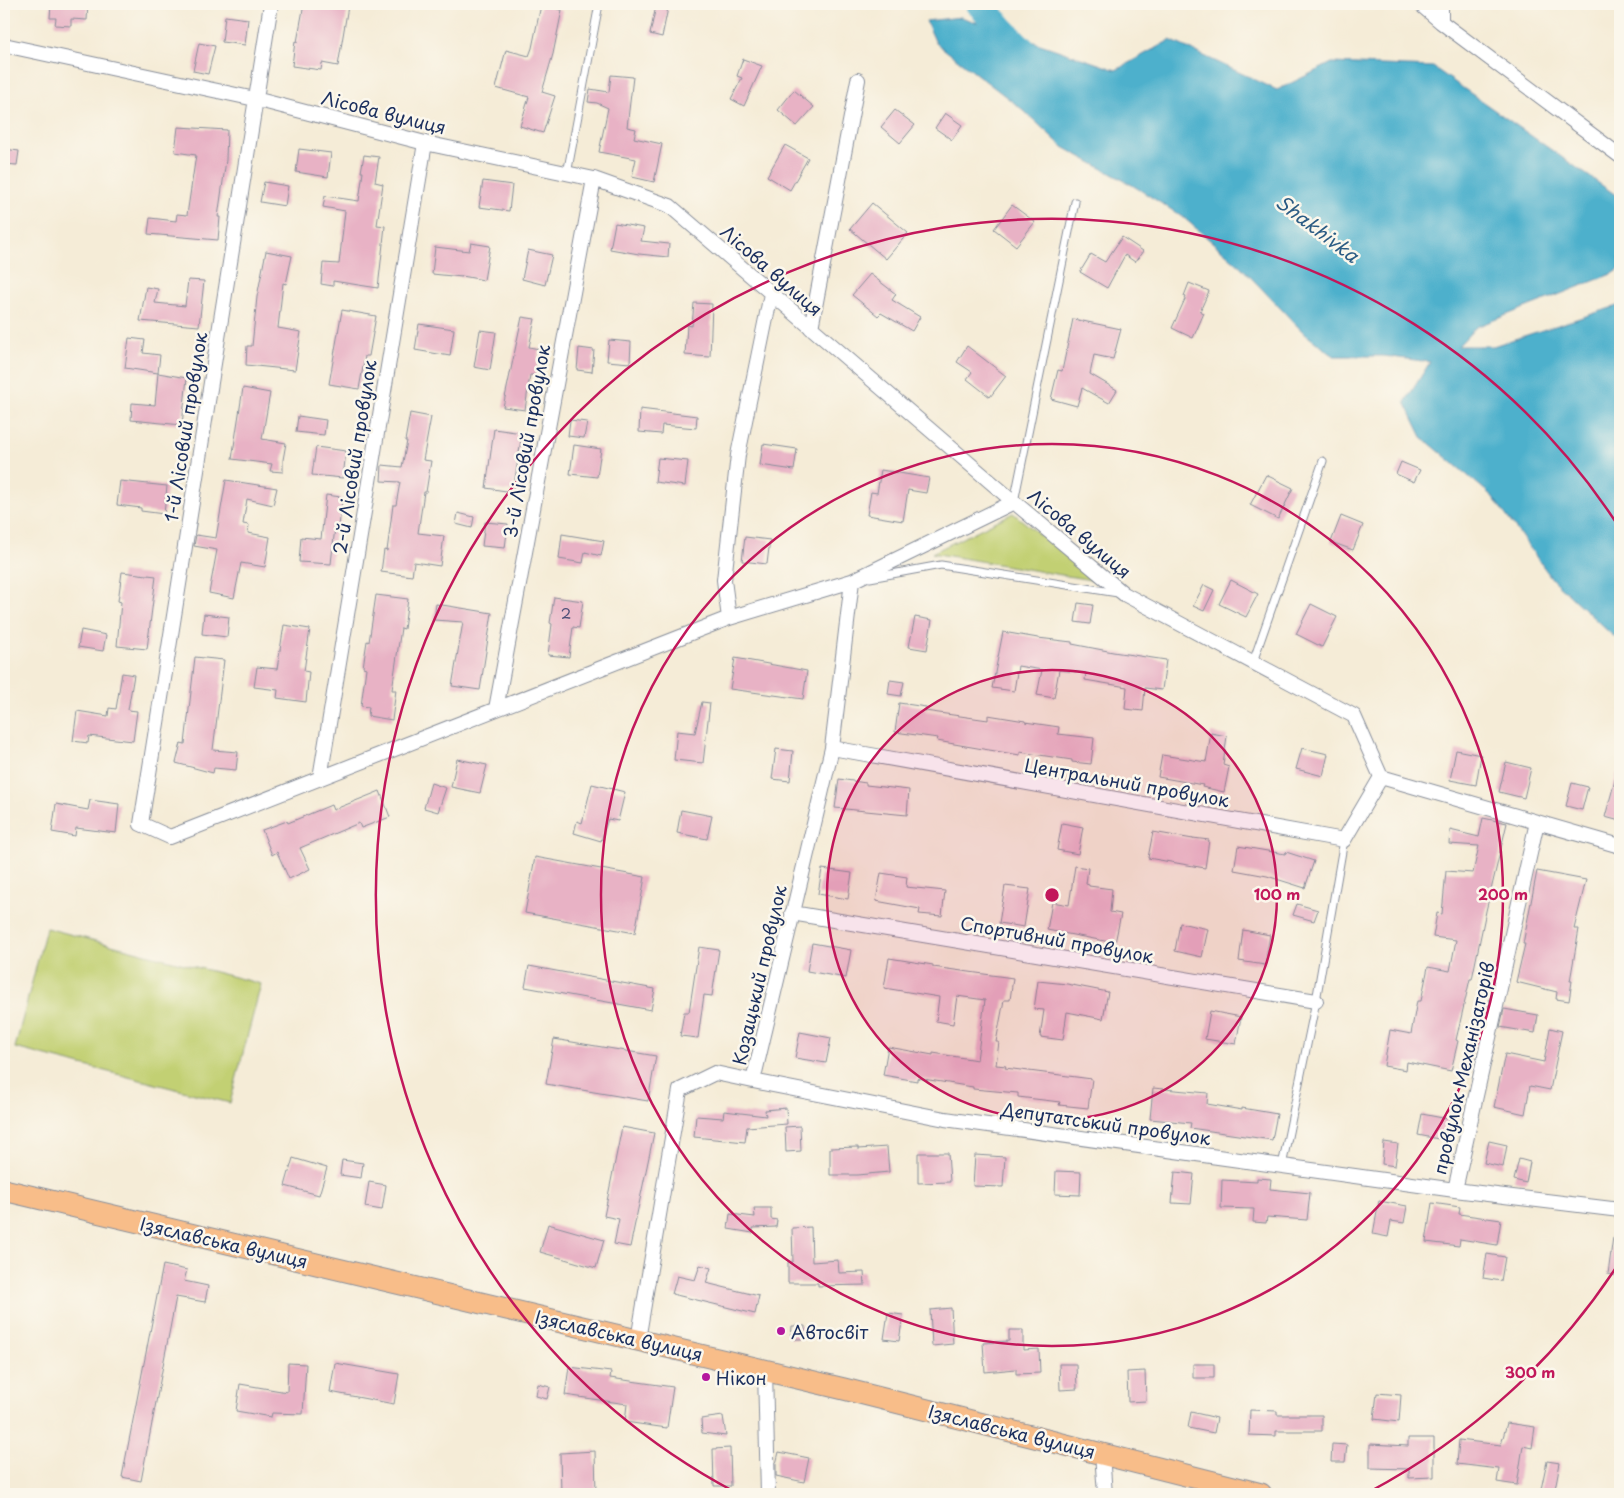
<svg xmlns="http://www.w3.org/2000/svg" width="1624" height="1498" viewBox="0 0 1624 1498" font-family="'Playpen Sans',sans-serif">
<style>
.green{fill:#c2d073;stroke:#6e8068}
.water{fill:#4db0cc;stroke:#347095}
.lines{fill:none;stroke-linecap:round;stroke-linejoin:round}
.river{stroke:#4db0cc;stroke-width:28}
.building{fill:#e8b2c5}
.lane-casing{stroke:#888e9a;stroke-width:9}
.street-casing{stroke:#888e9a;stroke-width:16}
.primary-casing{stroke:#888e9a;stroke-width:23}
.lane{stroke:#fff;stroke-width:7}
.street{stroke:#fff;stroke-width:14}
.primary{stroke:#f8bd89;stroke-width:21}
.ring{fill:none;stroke:#c2185b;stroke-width:2.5}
.poi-dot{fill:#b5179e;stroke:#fbf7ec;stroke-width:2}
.labels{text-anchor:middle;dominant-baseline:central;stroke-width:5;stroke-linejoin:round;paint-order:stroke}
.number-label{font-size:15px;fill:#4e5078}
.street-label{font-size:18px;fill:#1b2f5e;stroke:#fbf7ec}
.poi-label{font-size:18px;fill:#1b2f5e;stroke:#fbf7ec;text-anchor:start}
.water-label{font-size:19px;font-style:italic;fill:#2c5c84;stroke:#fbf7ec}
.centre{fill:#c2185b;stroke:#fbf7ec;stroke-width:2.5}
.ring-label{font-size:15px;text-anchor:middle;font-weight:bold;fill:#c2185b;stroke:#fbf7ec;stroke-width:5;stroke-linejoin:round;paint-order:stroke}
</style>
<rect width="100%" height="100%" fill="#fbf7ec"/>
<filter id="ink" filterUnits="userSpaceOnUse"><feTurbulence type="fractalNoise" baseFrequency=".02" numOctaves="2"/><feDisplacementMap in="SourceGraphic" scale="10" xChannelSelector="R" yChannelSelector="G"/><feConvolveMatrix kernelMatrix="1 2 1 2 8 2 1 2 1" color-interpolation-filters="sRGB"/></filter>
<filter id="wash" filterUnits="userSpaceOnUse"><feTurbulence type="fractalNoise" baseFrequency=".0096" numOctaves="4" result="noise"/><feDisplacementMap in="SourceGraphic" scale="20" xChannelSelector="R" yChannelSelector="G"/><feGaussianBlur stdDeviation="1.12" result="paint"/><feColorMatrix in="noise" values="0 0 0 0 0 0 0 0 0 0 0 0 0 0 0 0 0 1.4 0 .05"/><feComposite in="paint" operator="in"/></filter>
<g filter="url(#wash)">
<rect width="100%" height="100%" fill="#f5ecd7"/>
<!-- green -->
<path class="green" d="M1013,513L1097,581L932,553Z
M46,928L261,984L230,1103L15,1048Z"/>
<!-- water -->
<path class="water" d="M961,17L1116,70L1170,40L1277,90L1332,63L1433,67L1620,198V269L1614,273L1476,327L1458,346H1493L1620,305V641L1611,634L1553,580L1492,496L1422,437L1405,402L1430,362L1384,356H1334L1305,334L1240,266L1183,217L1132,185L1063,147L1022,109L936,43L926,21Z"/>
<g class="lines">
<!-- river -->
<path class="river" d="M980,4L1002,30L1028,56"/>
</g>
<g id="blocks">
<!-- building -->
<path class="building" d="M51,4H88L87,20L71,19V26L55,25L56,18H50Z
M304,4H334L348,6L338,66L322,63L321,70L292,66L295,41L297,42Z
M541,5L562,10L553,54L542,92L555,96L543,133L520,126L529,97L496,88L506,50L529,56L532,48Z
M656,6L668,8L662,37L650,34Z
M225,16L248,19L245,45L222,42Z
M199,43L215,46L208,74L193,71Z
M743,59L762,66L744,106L731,99L742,78L737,76Z
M611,75L633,77L627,127L636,129L634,138L662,144L654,182L632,177L636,159L599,152L608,108L597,103L588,102L590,89L609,92Z
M794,90L814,107L797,126L778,110Z
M895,110L915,125L900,143L881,127Z
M945,113L962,125L952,140L935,128Z
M178,127L227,130L226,160L218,217H220L218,240L148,234L150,218L176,221L177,214L187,215L196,155L175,152Z
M785,145L808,158L790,190L767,176Z
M4,149L19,151L17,165L4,164Z
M299,149L331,153L328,177L296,172Z
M364,155L379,157L375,182L383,184L377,225L385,226L378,288L333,281V286L321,284L323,263L339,264L345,211L323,207L325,196L359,201L363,172H361Z
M483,181L512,185L509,211L479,207Z
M264,182L288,186L285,206L260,202Z
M872,203L908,233L886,259L850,229Z
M1012,205L1035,222L1016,246L994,229Z
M615,223L644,228L641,241L669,244L668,257L639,254L610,249Z
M1122,237L1143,251L1135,262L1125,255L1107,288L1080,272L1091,254L1105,262Z
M471,243L490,246L484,280L462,276V277L432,274L435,247L469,251Z
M528,250L552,255L545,285L522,279Z
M266,251L292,256L286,284L283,283L278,328L301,332L295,370L246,365L247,346H252L257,297Z
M870,274L896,294L892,300L920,317L912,331L881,313L878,316L852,295Z
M188,280L204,281L199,326L140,321L146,287L158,289L155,303L185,306Z
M1189,283L1209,291L1200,311L1204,313L1193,338L1172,328L1186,297L1184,296Z
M694,303L712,304L710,357L685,355L687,325L692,326Z
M342,310L376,316L369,356H365L359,389L329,384Z
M522,317L535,319L529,347L539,349L536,375H530L525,410L503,407Z
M1073,319L1121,329L1113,359L1094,355L1090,374L1117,390L1109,403L1082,388L1077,406L1051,399L1058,370L1062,371Z
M419,324L454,329L450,356L415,350Z
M480,330L496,332L490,370L474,367Z
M129,338L145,340L143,353L160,355L158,373L125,368Z
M609,340L631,342L630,363L607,361Z
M967,346L1006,376L990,397L967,379L972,372L957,362Z
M579,348L594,350L592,372L577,370Z
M158,373L187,378L182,425L131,420L132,403L155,405Z
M243,388L270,393L262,439L286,443L283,460V472L270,471L272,464L232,459Z
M640,409L697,416L696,428L662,425L661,434L639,432Z
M410,413L431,417L423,460L431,461L426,492H424L418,533L444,536L440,566L414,562L412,576L381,572L384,550L387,551L393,505H396L400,482L381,481L382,465L402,467L407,441H405Z
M298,416L326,420L324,435L296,432Z
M570,420L587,422L584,438L568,436Z
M494,429L522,433L513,492L486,488Z
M763,444L797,449L794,470L760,465Z
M574,445L601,449L597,477L570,474Z
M316,447L346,451L343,478L312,475Z
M658,458L688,461L685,486L655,482Z
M1401,462L1420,470L1414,482L1396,474Z
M881,470L929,478L926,493L908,490L903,521L867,515L871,492L877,493Z
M1266,475L1293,488L1278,519L1250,505Z
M226,480L277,488L273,505L247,499L243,524L249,525L248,533L270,537L265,567L241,563L234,598L209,593L217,550L194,546L196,535L216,538Z
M120,481L167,486L164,514L141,511V508L117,505Z
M326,495L341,497L340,499H342L339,527H335L331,564L299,562L301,537L321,539Z
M458,513L474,517L472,528L456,524Z
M1341,516L1363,525L1353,550L1331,542Z
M485,522L508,524L505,548L482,546Z
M562,534L604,541L601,556L585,552L583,563L559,559Z
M745,537L770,540L767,564L742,561Z
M122,572L156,576L147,649L117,646L121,602L118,601Z
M1231,580L1258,594L1246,617L1219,604Z
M1204,585L1214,590L1204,611L1193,606Z
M376,595L408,599L404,629L401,628L392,690H396L392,720L368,716L369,707L361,706L366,668L363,667L367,641L369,642Z
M554,597L583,601L579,628L573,627L569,657L548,655L552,624L550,623Z
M1078,603L1093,605L1090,624L1075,622Z
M436,604L492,613L480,690L452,686L463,622L434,620Z
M1311,604L1337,617L1322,647L1296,634Z
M204,614L229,617L227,637L202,634Z
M915,617L932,620L927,650L909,647Z
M284,625L310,629L304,671L309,672L306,702L277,698L278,690L254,687L257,667L277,669Z
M81,630L106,635L103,651L78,647Z
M1003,632L1038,638L1072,642V644L1113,652L1166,660L1162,690L1145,688L1143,711L1125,709L1127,687L1085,680L1086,673L1059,670L1054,698L1037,695L1042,670L1018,666L1014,691L992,688Z
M195,657L224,660L213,750L238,752L236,770L214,768L213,773L176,763L181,743L185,744Z
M735,658L807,671L803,699L730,689Z
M122,673L134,675L128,710L137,711L133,741L89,736L88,743L73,741L77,711L108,716L109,708L116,709Z
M890,680L904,682L901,696L888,694Z
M702,702L710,703L703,763L674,760L677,731L695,733Z
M899,703L926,707L925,711L988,720V715L1025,721V722L1059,727L1058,734L1094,738L1091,764L1072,762V760L1020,752V755L983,749L937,741L938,738L895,732Z
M1211,733L1227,736L1223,765L1229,767L1224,792L1202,787L1203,785L1158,777L1162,755L1206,762Z
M1302,748L1328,754L1323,776L1296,769Z
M776,749L793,751L790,781L772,779Z
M1456,750L1481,755L1476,785L1450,780Z
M457,759L487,765L480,793L451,787Z
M1506,762L1531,768L1524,798L1499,792Z
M1617,773L1620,774V821L1605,817Z
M839,779L866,783V785L909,790L907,815L835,808Z
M431,783L446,788L438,812L424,808Z
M1572,783L1588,787L1582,810L1566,806Z
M592,784L625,792L618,821L608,819L601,841L574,833L577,821L582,823Z
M380,791L390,817L361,828L359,823L300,848L310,869L289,879L277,852L272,855L262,830L287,821L288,823L331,805L333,810Z
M90,800L119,804L116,833L76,828L75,836L52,832L56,804L88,810Z
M681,810L712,816L707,839L677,833Z
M1483,818L1507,823L1486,911L1472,979H1470L1456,1040L1458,1041L1451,1071L1407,1062L1406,1070L1384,1066L1390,1030L1411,1034L1417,1001H1421L1428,967L1450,971L1456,940L1433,937L1437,913L1442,914L1446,871L1473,873L1479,846L1449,844L1450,830L1479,837Z
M1062,823L1083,827L1078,854L1057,850Z
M1153,832L1193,839V838L1209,840L1205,868L1148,858Z
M1238,846L1285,854L1286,852L1314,861L1305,888L1267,876L1234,870Z
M535,857L645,877L635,933L525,913Z
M1075,866L1088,868L1086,884L1089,885V886L1112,889L1110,912L1121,914L1115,943L1047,930L1052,902L1069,905Z
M822,869L852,873L848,899L818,894Z
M1537,871L1586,880L1574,929H1579L1570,981H1572L1569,1001L1556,999L1557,992L1516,982L1525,944H1523Z
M881,873L907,877L906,887L945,891L942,916L919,914L920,909L876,901Z
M1005,886L1030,889L1024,927L999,923Z
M1297,904L1318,910L1314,921L1293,915Z
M1180,923L1208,929L1202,957L1175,951Z
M1243,930L1270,935L1265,965L1239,961Z
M812,943L851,950L846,978L807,971Z
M699,947L719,950L712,996L704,995L698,1038L680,1036L684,1012H689Z
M889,958L933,965V967L1013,978L1010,1000H1004L996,1042H999L996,1065L1006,1066L1005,1068L1092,1079L1088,1108L1059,1105L1060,1102L1018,1097V1093L973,1089V1087L917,1078V1081L883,1075L888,1047L933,1055V1053L977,1060L985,1000L957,996L953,1024L936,1021L939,997L884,988Z
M529,966L655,989L651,1010L525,987Z
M1038,981L1067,984L1108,992L1103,1019L1067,1012L1063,1040L1040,1037L1044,1010L1034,1009Z
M1504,1009L1538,1015L1535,1033L1500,1027Z
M1210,1011L1241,1017L1236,1044L1205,1039Z
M1550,1028L1562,1031L1550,1090L1530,1086L1525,1114L1494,1107L1505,1054L1544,1062Z
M800,1032L831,1038L826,1063L795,1058Z
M554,1039L656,1056L648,1101L546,1084Z
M1153,1088L1208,1093L1207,1104L1242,1110V1108L1277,1114L1272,1140L1190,1128L1191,1123L1150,1119Z
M786,1108L787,1124L747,1127L745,1142L694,1137L696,1116L723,1118L724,1111L766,1116L765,1110Z
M1422,1114L1453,1120L1449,1141L1418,1135Z
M800,1126L801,1151L786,1152L785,1127Z
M622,1127L654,1133L630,1247L614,1244L619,1219L604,1216Z
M1489,1141L1507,1145L1503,1167L1484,1163Z
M1384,1142L1398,1144L1395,1166L1382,1164Z
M858,1147V1149L887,1147L889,1172L857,1175H830V1148Z
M918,1153H948L950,1182L918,1183Z
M975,1155L1005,1157L1003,1187L973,1186Z
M293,1158L327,1168L319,1195L285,1186Z
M1519,1159L1530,1162L1526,1183L1514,1180Z
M342,1160L363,1163L361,1178L340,1175Z
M1056,1171L1081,1172L1080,1195L1055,1194Z
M1175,1172L1194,1174L1191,1204L1172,1203Z
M1257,1178L1271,1179L1270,1189L1310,1193L1307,1220L1267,1217L1266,1223L1253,1222L1254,1209L1221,1208L1222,1180L1257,1182Z
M369,1182L386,1185L382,1210L365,1207Z
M1379,1201L1407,1206L1404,1223L1391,1221L1388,1237L1373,1234Z
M1432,1203L1460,1207L1459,1214L1501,1220L1497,1245L1460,1239L1459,1246L1426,1242Z
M754,1208H771V1219L777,1220L776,1227L753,1228V1233L728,1229L730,1214L755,1217Z
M548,1224L604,1240L596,1268L540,1252Z
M811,1227L812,1262L838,1260L839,1273L864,1272L865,1285L818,1286V1283H788V1262H793L792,1228Z
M1613,1237L1620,1238V1276L1608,1274Z
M1487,1254L1505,1257L1501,1281L1483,1278Z
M163,1265L187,1270L184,1281L208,1286L205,1302L176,1297L141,1481L122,1477Z
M700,1265L711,1268L706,1283L759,1296L755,1314L672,1294L677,1276L695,1280Z
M951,1308L953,1344L932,1346L930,1310Z
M888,1313L903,1315L899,1341L884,1339Z
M792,1326H805V1339H791Z
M1009,1330H1023V1350L1039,1349L1040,1373L1016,1374V1369L985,1372L983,1343L1009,1341Z
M288,1363L306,1364L303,1414L272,1413L271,1417L236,1411L240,1384L287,1392Z
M335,1363L399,1374L394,1404L330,1392Z
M1059,1364H1076L1077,1389L1060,1390Z
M1193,1364H1214V1378H1193Z
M569,1367L611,1372L610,1378L673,1387L667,1428L625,1422L627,1404L565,1395Z
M1145,1371L1146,1401L1128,1402L1127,1372Z
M538,1384L550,1387L547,1399L536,1396Z
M1377,1393L1401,1395L1399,1422L1374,1419Z
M1250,1410L1277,1411V1415H1322V1431H1276V1436L1249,1435Z
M1191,1412L1217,1418L1214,1433L1188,1428Z
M723,1416L726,1436L702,1433L701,1419Z
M1507,1423L1535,1427L1532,1448L1523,1446L1517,1485L1497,1482L1499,1469L1457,1464L1459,1440L1501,1445Z
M1408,1438H1434V1477L1409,1478V1469L1370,1468V1444L1408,1446Z
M1332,1444L1347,1445L1345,1462H1331Z
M730,1448L731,1486H714L713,1449Z
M595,1451L596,1494H561L560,1453Z
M779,1452L809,1458L804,1482L776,1476V1464Z
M1547,1461L1560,1463L1554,1494H1540Z"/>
</g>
</g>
<g filter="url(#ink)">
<use href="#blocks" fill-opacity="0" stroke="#888e9a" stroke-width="1"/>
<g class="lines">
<!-- lane casing -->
<g class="lane-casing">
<path id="lane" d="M567,174L599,4
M1014,502L1075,202
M870,578L941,565L1118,593
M1253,662L1323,461
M1282,1166L1316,1001L1344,840"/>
</g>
<!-- street casing -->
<g class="street-casing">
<path id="street" d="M271,4L141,824L170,837L729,618L852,581L1014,502
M1420,4L1441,22L1620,156
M1441,4V22
M4,45L255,99L425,143L594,179L670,206L1014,502L1124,594L1354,716L1381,777
M811,328L858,80
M729,618L724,580L738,455L771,294
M496,709L594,179
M832,748L1344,840L1381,777
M1381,777L1620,846
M320,778L425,143
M792,913L1316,1001
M753,1081L945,1119L1455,1190L1620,1210
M1455,1190L1537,822
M638,1340L680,1090L715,1073L753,1081L832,748L852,581
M765,1370L768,1494
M1102,1454L1105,1494"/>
</g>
<!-- primary casing -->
<g class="primary-casing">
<path id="primary" d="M4,1190L844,1389L1261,1494"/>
</g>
<!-- lane -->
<use href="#lane" class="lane"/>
<!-- street -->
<use href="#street" class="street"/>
<!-- primary -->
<use href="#primary" class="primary"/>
</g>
</g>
<!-- distance rings -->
<circle cx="1052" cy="895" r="225" fill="#c2185b" fill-opacity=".12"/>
<g class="ring">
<circle cx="1052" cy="895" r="225"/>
<circle cx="1052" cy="895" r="451"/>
<path d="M1619 1263A676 676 0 0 1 1369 1492M735 1492A676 676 0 1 1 1619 527"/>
</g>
<!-- markers -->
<g class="poi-dot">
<circle cx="781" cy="1331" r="5"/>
<circle cx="706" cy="1377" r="5"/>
</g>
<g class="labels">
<!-- number labels -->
<g class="number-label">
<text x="566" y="612">2</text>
</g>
<!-- street labels -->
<g class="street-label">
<text transform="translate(384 112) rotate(14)">Лісова вулиця</text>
<text transform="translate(772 270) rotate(41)">Лісова вулиця</text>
<text transform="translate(185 427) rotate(-81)">1-й Лісовий провулок</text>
<text transform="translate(526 441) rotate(-80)">3-й Лісовий провулок</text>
<text transform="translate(354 457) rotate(-81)">2-й Лісовий провулок</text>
<text transform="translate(1080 533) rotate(40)">Лісова вулиця</text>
<text transform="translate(1127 782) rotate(10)">Центральний провулок</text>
<text transform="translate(1057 939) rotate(10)">Спортивний провулок</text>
<text transform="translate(759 975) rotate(-77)">Козацький провулок</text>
<text transform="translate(1463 1068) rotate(-77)">провулок Механізаторів</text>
<text transform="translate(1106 1123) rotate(8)">Депутатський провулок</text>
<text transform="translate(224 1242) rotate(13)">Ізяславська вулиця</text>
<text transform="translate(619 1335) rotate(13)">Ізяславська вулиця</text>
<text transform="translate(1012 1431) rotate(14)">Ізяславська вулиця</text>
</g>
<!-- poi labels -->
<g class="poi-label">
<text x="791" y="1331">Автосвіт</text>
<text x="716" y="1377">Нікон</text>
</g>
<!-- water labels -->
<g class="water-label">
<text transform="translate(1318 228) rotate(37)">Shakhivka</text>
</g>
</g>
<circle cx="1052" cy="895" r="8" class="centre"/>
<g class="ring-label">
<text x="1277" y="900">100 m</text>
<text x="1503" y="900">200 m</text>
<text x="1530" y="1378">300 m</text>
</g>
<!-- margin -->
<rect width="1624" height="1498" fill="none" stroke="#fbf7ec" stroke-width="20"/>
</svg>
